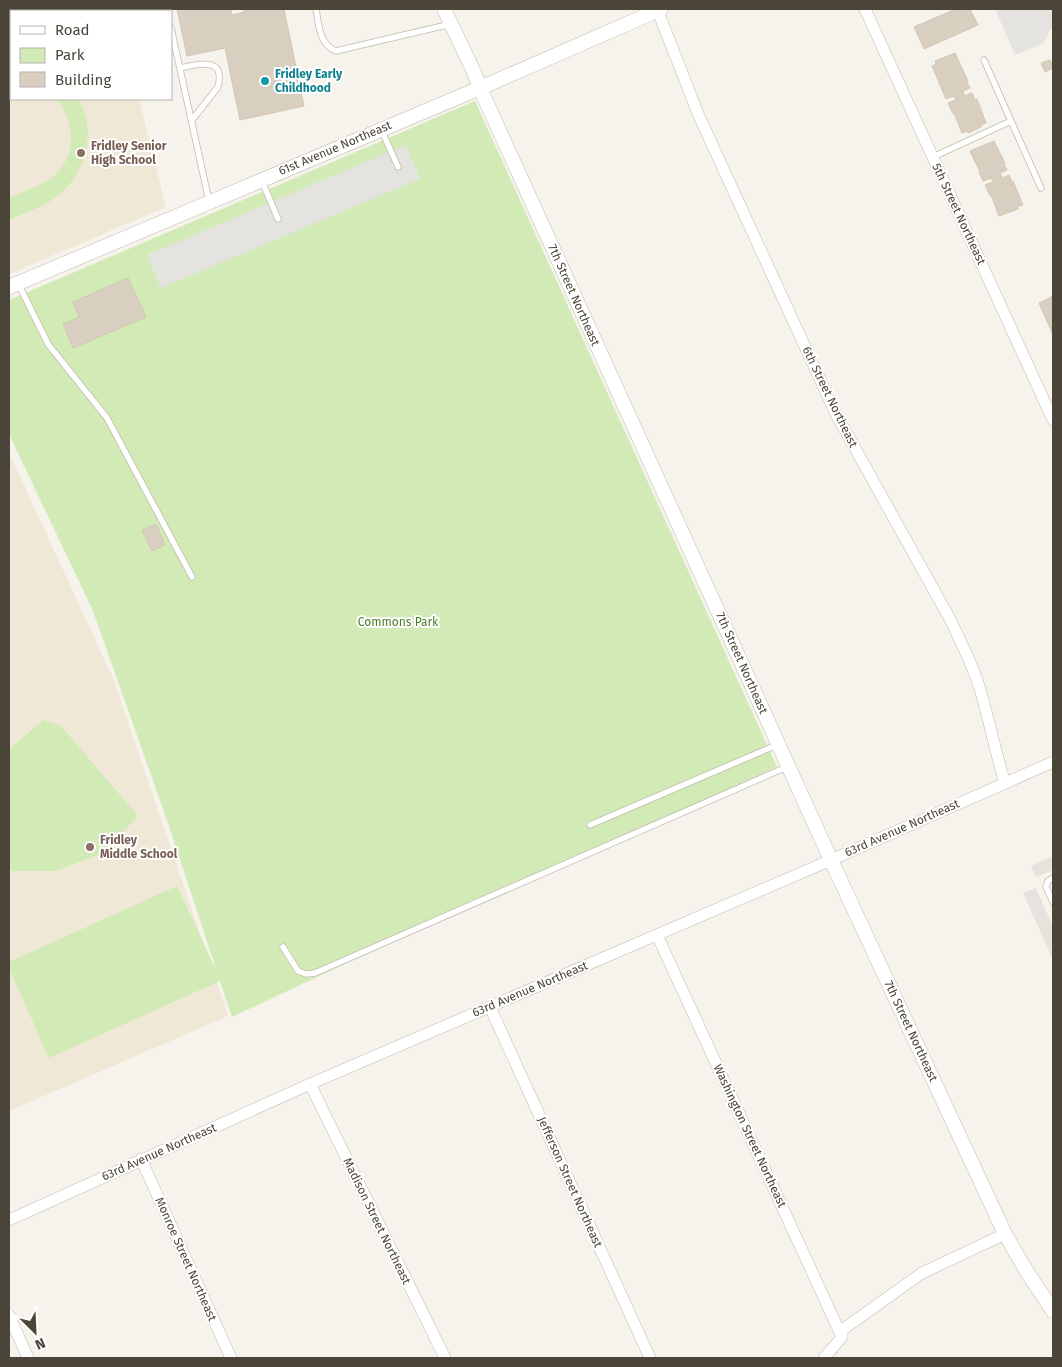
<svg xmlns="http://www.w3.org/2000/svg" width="1062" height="1367" viewBox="0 0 1062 1367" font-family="'Fira Sans',sans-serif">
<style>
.industrial{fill:#e6e2dd}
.education{fill:#efe8d6}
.green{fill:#d2eab5}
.parking{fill:#e5e3e0}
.building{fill:#d8cfc1;stroke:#d3c7b4}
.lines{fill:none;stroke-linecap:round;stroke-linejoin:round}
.service-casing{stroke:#c2bbae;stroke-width:7}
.minor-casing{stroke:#c2bbae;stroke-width:12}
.tertiary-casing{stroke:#c2bbae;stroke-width:15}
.service{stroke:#fff;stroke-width:5.5}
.minor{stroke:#fff;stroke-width:11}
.tertiary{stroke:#fff;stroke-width:14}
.culture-dot{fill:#0f9aa8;stroke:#fff;stroke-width:2}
.education-dot{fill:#8d6e63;stroke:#fff;stroke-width:2}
.labels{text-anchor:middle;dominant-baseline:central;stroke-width:4;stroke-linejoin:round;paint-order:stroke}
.culture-label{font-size:12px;font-weight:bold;fill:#0d838f;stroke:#fff;text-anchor:start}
.education-label{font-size:12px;font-weight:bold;fill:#785e54;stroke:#fff;text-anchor:start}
.street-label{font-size:12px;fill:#4b4439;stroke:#fff}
.park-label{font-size:12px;fill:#4a7f2a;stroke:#fff}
</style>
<rect width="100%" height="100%" fill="#f6f3ec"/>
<!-- industrial -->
<path class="industrial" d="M1053,856V870L1036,877L1031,866Z
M1036,888L1053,927V960L1023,893Z"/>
<!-- education -->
<path class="education" d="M9,9H117V11H11V99H139L166,207L9,274Z
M9,453L113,678L228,1016L9,1111Z"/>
<!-- green -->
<path class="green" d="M56,99H78C81,104 84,111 86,117C92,142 83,173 63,191C49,205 27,212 9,220V198C20,193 33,189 45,182C76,165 79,124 56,99Z
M475,101L777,767L440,919L232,1017L220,981L49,1058L9,968V962L177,886L217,972L169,826L93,611L9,434V300Z
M43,720L60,725L138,816L103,853L55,871H13L9,868V750Z"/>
<!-- parking -->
<path class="parking" d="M995,9H1052L1053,29L1050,30L1044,43L1015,55Z
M406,145L420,179L161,288L147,255Z"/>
<!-- building -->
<path class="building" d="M177,9H231L232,15L244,12V9H284L304,106L240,120L225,48L187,56Z
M956,9H970L978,25L924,49L914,27Z
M955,53L968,81L967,82L970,88L963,91L965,96L972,93L975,100L977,99L986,123L981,125V127L968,133L967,131L962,133L954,113L953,114L948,103L956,100L954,96L946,99L932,66L936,64L935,61Z
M1050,60L1053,68L1045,72L1041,63Z
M994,141L1005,163L1004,164L1007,170L1000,173L1002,178L1009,175L1012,182L1013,181L1023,205L1017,207L1018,209L999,216L991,195L990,196L985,185L993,182L991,178L983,181L979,172H980L970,151Z
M128,278L146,317L73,348L63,324L79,317L73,302Z
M1053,296V335L1039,303Z
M156,524L165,545L152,551L142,530Z"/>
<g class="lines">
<!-- service casing -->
<g class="service-casing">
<path id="service" d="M167,9L168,11
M316,9C319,25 319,44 336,51L451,24
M171,28L209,201
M984,60L1011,121
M180,68C198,64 226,56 218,87L192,120
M382,131L398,167
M933,157L1011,121L1041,188
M262,181L278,219
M18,283L48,344L107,418L192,577
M590,825L779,744
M1053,878L1048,881L1046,887L1053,902
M283,947L298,971L306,974L315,973L789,766"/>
</g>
<!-- minor casing -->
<g class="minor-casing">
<path id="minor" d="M657,9L699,116L836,414L950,619C960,641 972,663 979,686C989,718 995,751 1005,783
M865,9L1053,420
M657,935L842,1337
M490,1007L650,1358
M310,1084L445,1358
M141,1159L231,1358
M9,1220L310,1084L831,860L1053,762
M9,1315L28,1358
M824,1358L842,1337V1330L922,1273L1005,1234"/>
</g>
<!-- tertiary casing -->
<g class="tertiary-casing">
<path id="tertiary" d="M444,9L473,70L480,88L831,860L1005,1234L1027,1272L1053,1311
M9,287L480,88L661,9"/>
</g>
<!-- service -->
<use href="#service" class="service"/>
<!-- minor -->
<use href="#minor" class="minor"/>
<!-- tertiary -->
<use href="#tertiary" class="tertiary"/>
</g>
<!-- markers -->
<circle class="culture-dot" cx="265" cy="81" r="5"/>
<g class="education-dot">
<circle cx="81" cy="153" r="5"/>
<circle cx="90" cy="847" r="5"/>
</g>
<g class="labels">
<!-- culture labels -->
<g class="culture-label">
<text x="275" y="74">Fridley Early<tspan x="275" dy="14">Childhood</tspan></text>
</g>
<!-- education labels -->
<g class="education-label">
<text x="91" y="146">Fridley Senior<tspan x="91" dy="14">High School</tspan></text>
<text x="100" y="840">Fridley<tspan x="100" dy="14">Middle School</tspan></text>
</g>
<!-- street labels -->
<g class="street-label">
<text transform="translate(335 148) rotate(-23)">61st Avenue Northeast</text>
<text transform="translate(959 214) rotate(65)">5th Street Northeast</text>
<text transform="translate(574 295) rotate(66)">7th Street Northeast</text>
<text transform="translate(830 397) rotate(64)">6th Street Northeast</text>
<text transform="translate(742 663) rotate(66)">7th Street Northeast</text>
<text transform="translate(902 828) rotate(-24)">63rd Avenue Northeast</text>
<text transform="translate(530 989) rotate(-23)">63rd Avenue Northeast</text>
<text transform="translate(911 1031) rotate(65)">7th Street Northeast</text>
<text transform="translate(750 1136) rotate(65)">Washington Street Northeast</text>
<text transform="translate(159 1152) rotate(-24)">63rd Avenue Northeast</text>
<text transform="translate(570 1182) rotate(66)">Jefferson Street Northeast</text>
<text transform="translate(377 1221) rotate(64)">Madison Street Northeast</text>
<text transform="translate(186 1259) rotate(66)">Monroe Street Northeast</text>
</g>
<!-- park labels -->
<g class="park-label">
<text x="398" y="622">Commons Park</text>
</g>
</g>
<!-- border -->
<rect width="1062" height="1367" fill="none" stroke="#4b4439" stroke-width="20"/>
<!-- legend -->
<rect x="10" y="10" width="162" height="90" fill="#ffffff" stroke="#b7b4b0"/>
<rect x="20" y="26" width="25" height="8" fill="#ffffff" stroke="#b7b4b0"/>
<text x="55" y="35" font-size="15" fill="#4b4439">Road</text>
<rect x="20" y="48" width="25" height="15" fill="#d2eab5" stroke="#b7b4b0"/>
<text x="55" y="60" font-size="15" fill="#4b4439">Park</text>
<rect x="20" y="72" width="25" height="15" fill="#d8cfc1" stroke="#b7b4b0"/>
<text x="55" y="85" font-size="15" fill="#4b4439">Building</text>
<!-- north arrow -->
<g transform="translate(35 1332) rotate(156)" stroke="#ffffff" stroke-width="4" paint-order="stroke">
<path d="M0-4L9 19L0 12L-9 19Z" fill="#4b4439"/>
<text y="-8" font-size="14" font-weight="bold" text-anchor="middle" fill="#4b4439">N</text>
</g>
</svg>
